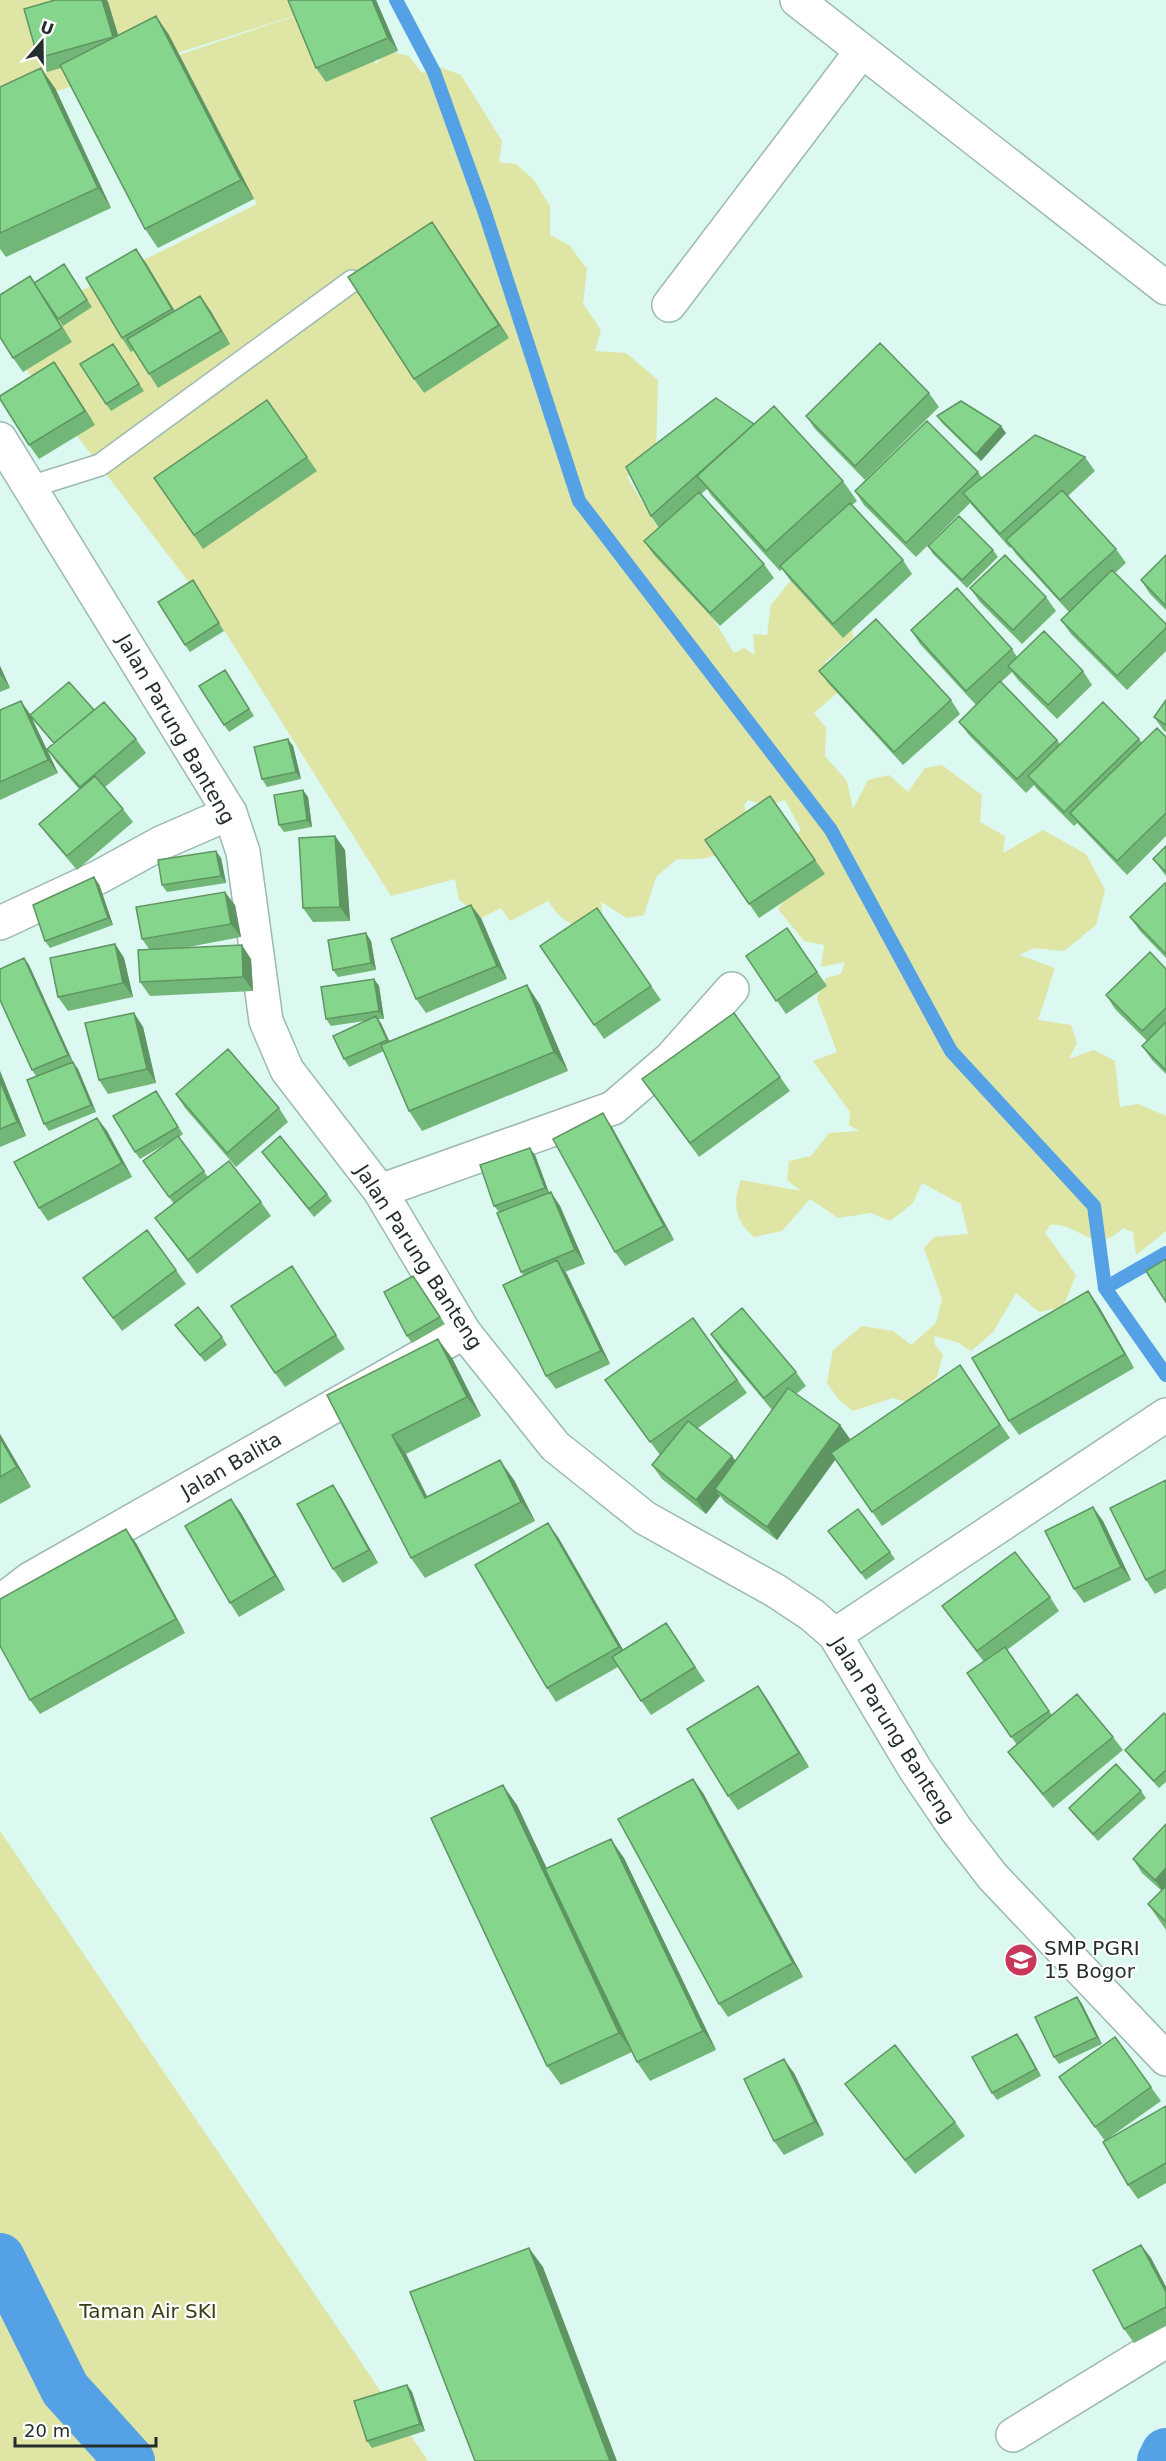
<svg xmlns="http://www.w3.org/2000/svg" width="1166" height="2461" viewBox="0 0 1166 2461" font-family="'DejaVu Sans',sans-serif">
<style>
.green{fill:#dfe5a4}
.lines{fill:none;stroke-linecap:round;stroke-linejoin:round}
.stream{stroke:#54a1e6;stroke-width:14}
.canal{stroke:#54a1e6;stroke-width:50}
.lane-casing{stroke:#9db9b2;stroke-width:24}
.street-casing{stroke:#9db9b2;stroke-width:36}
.secondary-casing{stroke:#9db9b2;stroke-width:36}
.lane{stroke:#fff;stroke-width:21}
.street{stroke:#fff;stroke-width:33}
.secondary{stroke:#fff;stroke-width:33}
.wall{fill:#73b778}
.shaded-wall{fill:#5e9562}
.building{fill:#86d58c;stroke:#5e9562;stroke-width:1.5}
.labels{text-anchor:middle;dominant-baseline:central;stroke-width:4.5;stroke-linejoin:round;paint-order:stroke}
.street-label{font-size:20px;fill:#242f2c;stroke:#fff}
.poi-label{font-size:20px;fill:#242f2c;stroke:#fff;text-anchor:start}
.park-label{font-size:20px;fill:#3a3c11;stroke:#fff}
</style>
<rect width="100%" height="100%" fill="#dbf8f1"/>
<!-- green -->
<path class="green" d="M0,0H365L341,7L376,64L388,51L409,56L422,73L440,67L461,75L502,141L499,162L516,164L533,179L550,206V235L569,245L587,269L583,304L601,330L595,351L626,353L658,380L656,453L627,477L734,653L744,648L755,655L753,634L767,635L771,605L790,581H812L850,604L853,638L825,662L843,688L814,713L826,728L825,756L847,781L853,809L868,780L889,775L908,792L925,768L942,765L982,795L980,822L1005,836L1003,853L1043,830L1086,854L1105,890L1096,925L1064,951L1034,948L1019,955L1055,968L1038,1020L1071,1025L1077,1043L1069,1059L1094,1050L1115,1061L1120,1107L1138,1104L1166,1116V1231L1136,1255L1133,1232L1123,1228C1092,1258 1081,1222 1050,1225L1045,1233L1076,1275L1063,1307L1039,1312L1016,1293L993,1332L971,1351L957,1342L934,1336L935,1345L943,1355L937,1377L909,1403L893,1398L853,1411L840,1401L827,1383L833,1350L862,1326L893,1331L911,1345L936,1323L942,1299L924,1248L934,1237L968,1234L961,1204L922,1183L913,1203L890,1221L871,1213L838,1218L810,1199L782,1231L754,1237C735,1221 732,1203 741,1180L801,1191L787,1180L789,1161L811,1156L829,1133L859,1131L849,1125L850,1112L813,1061L837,1052L817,998L826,978L841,974L845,962L821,967L824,945L804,941L778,909L791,892L775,854L801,830L785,800L766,806L748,800L744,805L750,830C730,855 708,861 677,859L656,877L644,915L627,918L601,902L603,921C576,929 564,925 548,901L510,921L501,908L481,918L459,900L455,879L391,896L217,619L0,335V331L257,204L167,59L319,8L0,109Z
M0,1831L428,2461H0Z"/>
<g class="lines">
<!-- stream -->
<path class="stream" d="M396,0L434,72L485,213L579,501L831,830L951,1051L1094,1206L1105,1288L1166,1375
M1105,1288L1166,1253"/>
<!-- canal -->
<path class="canal" d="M0,2258L65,2389L130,2461
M1162,2461L1166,2453"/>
<!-- lane casing -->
<g class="lane-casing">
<path id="lane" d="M30,487L100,465L352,281"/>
</g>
<!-- street casing -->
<g class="street-casing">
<path id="street" d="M797,0L1166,288
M669,305L861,52
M0,923L99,877L161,843L230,813
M380,1191L613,1108L671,1058L732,989
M0,1602L30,1579L464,1332
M835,1635L1166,1415
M1013,2435L1166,2341"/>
</g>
<!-- secondary casing -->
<g class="secondary-casing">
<path id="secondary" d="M0,439L230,813L243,852L266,1021L287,1070L380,1191L464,1332L555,1446L645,1518L776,1591L812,1615L835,1635L915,1769L955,1828L993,1877L1166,2059"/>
</g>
<!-- lane -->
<use href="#lane" class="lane"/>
<!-- street -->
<use href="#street" class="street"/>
<!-- secondary -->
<use href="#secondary" class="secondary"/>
</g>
<!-- wall -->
<path class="wall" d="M288,0H376L398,51L326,82L316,68Z
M108,2L118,35L156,16L169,35L254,199L158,248L145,229L61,68L47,72L38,58Z
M0,87L55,88L111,208L6,257L0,249Z
M432,222L509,338L424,393L414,379Z
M146,263L175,311L200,296L210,310L230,344L158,388L134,350L131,352L122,338Z
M69,272L92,307L63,326L49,305L72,342L23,372L13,358L34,283Z
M113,344L144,391L111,411L106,404Z
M54,362L95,425L39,459L29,445Z
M929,393L939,407L865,480L815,429L806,416Z
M267,400L317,471L203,549L154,478Z
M937,416L1006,433L981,461L942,423Z
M754,424L843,481L857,501L852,505L903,560L912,574L843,638L790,580L782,569L780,571L711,495L707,489L701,494L764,564L774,578L720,626L654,555L644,541L659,528L651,516Z
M1085,457L1095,471L1068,496L1116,549L1126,563L1115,573L1166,624V651L1127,690L1071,634L1061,620L1069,612L1016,554L1011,547L1010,548L970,503L916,557L864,505L855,491L978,472L982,478Z
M928,546L993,550L998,557L967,588L933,554Z
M1166,555V610L1150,594L1141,580Z
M198,588L224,631L190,652L185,645Z
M970,588L1046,597L1056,611L1022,644L980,602Z
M911,630L1012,649L1017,657L1083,671L1092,685L1057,719L1018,680L1012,672L1001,682L1057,740L1060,744L1139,739L1142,743L1166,737V836L1127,875L1077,823L1074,826L1037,789L1034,785L1026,793L969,735L959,722L976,705L920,644Z
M0,666L10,688L0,692Z
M819,671L951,700L960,714L903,765L829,684Z
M230,677L254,716L229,732L224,725Z
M1166,700V732L1164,731L1154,717Z
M0,710L30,715L94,710L136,739L146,753L105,787L123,809L133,822L77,870L49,837L39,824L79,789L57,763L47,749L54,744L31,717L58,773L0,800Z
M293,746L301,779L267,787L262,779Z
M770,796L825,874L759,918L705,840Z
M308,797L312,827L284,832L279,825Z
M335,836L345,850L350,921L313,922L303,908Z
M1166,846V876L1153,859Z
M221,858L226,883L167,892L162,885Z
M99,884L113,925L50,948L45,941Z
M1166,884V958L1140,931L1130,917Z
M235,905L241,937L183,948L251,959L253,991L150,996L140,982L149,949L142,939Z
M597,908L661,1000L604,1039L540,946Z
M481,918L507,979L426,1013L416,999Z
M787,928L827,986L786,1014L746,956Z
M371,941L376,970L338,977L333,970Z
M115,944L124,958L133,997L68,1011L58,997Z
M24,958L29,965L73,1062L67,1064L78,1069L96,1112L49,1131L44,1124L36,1076L32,1070Z
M1166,969V1074L1152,1060L1142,1046L1147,1041L1115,1009L1106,995Z
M374,979L379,986L384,1019H378L389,1041L527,985L540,1005L568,1071L422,1131L409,1111L384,1051L349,1067L344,1059L364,1021L331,1026L326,1019Z
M134,1013L143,1027L156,1083L108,1094L99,1080Z
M0,1071L26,1136L0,1147Z
M780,1077L790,1091L699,1157L642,1079Z
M156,1091L183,1134L179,1137L208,1177L261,1202L271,1216L197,1274L155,1218L174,1204L143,1161L171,1141L140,1159L135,1152Z
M176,1094L279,1108L288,1122L236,1167L185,1108Z
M97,1118L107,1131L132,1177L48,1221L39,1208Z
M612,1127L674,1240L625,1266L615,1252Z
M262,1152L327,1194L332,1201L314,1217Z
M535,1155L549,1193L560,1206L585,1264L565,1272L610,1364L556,1389L546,1376L524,1276L521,1272L499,1212L494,1206Z
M292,1266L345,1349L285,1387L275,1373Z
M176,1270L186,1284L122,1331L83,1278Z
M413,1276L445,1324L412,1343L407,1336Z
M1098,1305L1134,1368L1019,1435L1009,1421Z
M693,1318L747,1393L698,1428L735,1461L772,1410L720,1348L711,1334L796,1372L806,1386L796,1394L840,1425L850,1439L849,1441L960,1365L1010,1438L882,1526L836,1459L777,1540L725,1502L720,1496L706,1514L662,1479L652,1465L660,1455L615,1394Z
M175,1325L222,1337L227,1345L205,1362Z
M452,1358L481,1416L406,1454L427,1497L514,1480L535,1521L425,1578L411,1558L327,1395Z
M0,1434L31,1487L0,1504Z
M1166,1480V1588L1155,1594L1146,1580Z
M333,1485L342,1499L378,1563L343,1583L333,1569Z
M1093,1507L1103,1521L1131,1580L1084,1603L1074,1589Z
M241,1513L285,1590L239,1617L230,1603Z
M558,1537L623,1650L666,1623L705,1681L651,1715L618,1667L556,1702L547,1688Z
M833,1538L890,1552L895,1559L866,1580Z
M136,1543L185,1633L40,1714L30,1700Z
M1050,1597L1059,1611L1007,1650L1052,1715L1113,1737L1123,1750L1053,1808L1018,1765L1008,1752L1017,1745L967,1673L984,1662L942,1606Z
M758,1686L809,1767L738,1810L728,1796Z
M1166,1715V1782L1159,1788L1130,1757L1125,1750Z
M693,1779L703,1793L803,1977L728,2017L719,2004Z
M1141,1791L1146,1798L1098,1841L1074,1815L1069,1808Z
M517,1805L547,1869L624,1858L716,2050L650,2081L637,2062L632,2052L561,2085L547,2066Z
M1166,1824V1930L1148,1904L1162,1891L1142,1873L1133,1859Z
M1077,1997L1082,2004L1102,2044L1059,2064L1054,2057Z
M1115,2037L1161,2101L1106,2140L1166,2106V2183L1138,2199L1128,2185L1105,2141L1059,2077Z
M1022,2041L1041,2076L997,2100L992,2093Z
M794,2073L824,2135L784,2155L774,2141Z
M845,2084L955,2122L965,2136L915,2174L855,2097Z
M1141,2245L1151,2258L1166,2287V2326L1134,2343L1124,2329Z
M407,2385L412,2392L425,2431L372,2448L367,2441Z"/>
<!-- shaded-wall -->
<path class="shaded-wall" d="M102,0H107L108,2L123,51L113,37Z
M372,0H376L398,51L388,38Z
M156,16L169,35L254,199L241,180Z
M41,68L55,88L111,208L98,188Z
M432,222L442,236L509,338L499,325Z
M136,249L146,263L181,322L172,309Z
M200,296L210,310L230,344L221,331Z
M54,362L64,376L95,425L85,411Z
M1001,426L1006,433L981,461L976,454Z
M0,666L10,688L0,674Z
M21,701L30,714L58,773L48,760Z
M288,739L293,746L301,779L296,772Z
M303,790L308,797L312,827L307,820Z
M335,836L345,850L350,921L340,907Z
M216,851L221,858L226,883L221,876Z
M94,877L99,884L113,925L108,918Z
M225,892L235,905L241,937L231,924Z
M471,905L481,918L507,979L497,966Z
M366,933L371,941L376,970L371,963Z
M115,944L124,958L133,997L123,983Z
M242,945L251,959L253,991L243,977Z
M24,958L29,965L73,1062L68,1055Z
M374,979L379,986L384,1019L379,1011Z
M527,985L540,1005L568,1071L554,1052Z
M134,1013L143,1027L156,1083L147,1069Z
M376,1016L381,1023L392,1047L387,1040Z
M73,1062L78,1069L96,1112L91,1105Z
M0,1071L26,1136L17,1122L0,1081Z
M603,1113L612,1127L674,1240L664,1226Z
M97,1118L107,1131L132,1177L122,1163Z
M530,1148L535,1155L550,1195L545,1188Z
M551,1192L560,1206L585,1264L575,1250Z
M557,1260L567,1274L610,1364L601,1351Z
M1088,1291L1098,1305L1134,1368L1125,1354Z
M438,1339L452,1358L481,1416L467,1397Z
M840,1425L850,1439L777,1540L767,1527Z
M0,1434L31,1487L17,1467L0,1438Z
M392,1435L406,1454L438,1518L425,1498Z
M732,1456L742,1470L715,1489L720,1496L706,1514L696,1500Z
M500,1460L514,1480L535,1521L521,1502Z
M333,1485L342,1499L378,1563L369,1550Z
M231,1499L241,1513L285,1590L275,1576Z
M1093,1507L1103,1521L1131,1580L1121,1567Z
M548,1523L558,1537L629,1660L619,1647Z
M126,1529L136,1543L185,1633L176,1619Z
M758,1686L768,1700L809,1767L799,1753Z
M693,1779L703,1793L803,1977L793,1963Z
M503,1785L517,1805L633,2052L619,2033Z
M611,1839L624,1858L716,2050L703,2031Z
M1166,1868V1893L1165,1894L1155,1880Z
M1077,1997L1082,2004L1102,2044L1097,2037Z
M1017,2034L1022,2041L1041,2076L1036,2069Z
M784,2059L794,2073L824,2135L815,2122Z
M1141,2245L1151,2258L1166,2287V2292Z
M529,2248L543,2267L617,2461H610Z
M407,2385L412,2392L425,2431L420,2424Z"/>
<!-- building -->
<path class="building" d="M55,0H102L113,37L38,58L24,9Z
M288,0H372L388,38L316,68Z
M156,16L241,180L145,229L60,65Z
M41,68L98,188L0,233V87Z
M432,222L499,325L414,379L348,277Z
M136,249L172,309L122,338L86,278Z
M64,264L87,300L58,319L34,283Z
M30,276L62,328L13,358L0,337V295Z
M200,296L221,331L149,374L127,339Z
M880,343L929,393L855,466L806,416Z
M113,344L139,384L106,404L80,364Z
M54,362L85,411L29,445L0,399V396Z
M716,398L754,424L651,516L626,467Z
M267,400L307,457L194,535L154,478Z
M961,401L1001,426L976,454L937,416Z
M774,406L843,481L766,551L697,476Z
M927,421L978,472L906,543L855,491Z
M1035,435L1085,457L1000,534L963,493Z
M1062,490L1116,549L1060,600L1006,540Z
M699,492L764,564L710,613L644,541Z
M850,503L903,560L833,624L780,566Z
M959,516L993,550L962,580L928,546Z
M1005,555L1046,597L1013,630L970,588Z
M1166,555V606L1141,580Z
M1112,570L1166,624V628L1117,676L1061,620Z
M193,580L219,623L185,645L158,602Z
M957,588L1012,649L966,691L911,630Z
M876,619L951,700L894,752L819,671Z
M1044,631L1083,671L1048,705L1008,666Z
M225,670L249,709L224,725L199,686Z
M1000,681L1057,740L1017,779L959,722Z
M69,682L94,710L54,743L30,715Z
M1166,700V725L1154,717Z
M21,701L48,760L0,782V710Z
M104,702L136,739L80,787L47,749Z
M1103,702L1139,739L1064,812L1028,776Z
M1157,728L1166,737V813L1117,861L1070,813Z
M288,739L296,772L262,779L254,747Z
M95,776L123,809L67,856L39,824Z
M303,790L307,820L279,825L274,795Z
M770,796L815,860L749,904L705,840Z
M335,836L340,907L303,908L299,838Z
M1166,846V872L1153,859Z
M216,851L221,876L162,885L158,860Z
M94,877L108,918L45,941L33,905Z
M1165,883L1166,884V954L1130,917Z
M225,892L231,924L142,939L136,907Z
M471,905L497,966L416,999L391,939Z
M597,908L651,986L594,1025L540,946Z
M787,928L817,972L776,1001L746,956Z
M366,933L371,963L333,970L328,940Z
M115,944L123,983L58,997L50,958Z
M242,945L243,977L140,982L138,950Z
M1150,952L1166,969V1008L1142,1031L1106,995Z
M24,958L68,1055L32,1070L0,1000V969Z
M374,979L379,1011L326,1019L321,987Z
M527,985L554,1052L409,1111L381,1045Z
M134,1013L147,1069L99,1080L85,1023Z
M734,1013L780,1077L690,1143L642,1079Z
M376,1016L387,1040L344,1059L333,1036Z
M1166,1022V1070L1142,1046Z
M228,1049L279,1108L227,1153L176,1094Z
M73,1062L91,1105L44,1124L27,1080Z
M0,1081L17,1122L0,1129Z
M156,1091L178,1127L135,1152L113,1116Z
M603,1113L664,1226L615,1252L553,1139Z
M97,1118L122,1163L39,1208L14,1162Z
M178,1136L204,1171L169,1197L143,1161Z
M280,1136L327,1194L309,1209L262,1152Z
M530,1148L545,1188L494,1206L480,1165Z
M229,1161L261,1202L188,1260L155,1218Z
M551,1192L575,1250L521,1272L497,1213Z
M147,1230L176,1270L113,1318L83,1278Z
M1166,1259V1302L1146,1271Z
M557,1260L601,1351L546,1376L503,1285Z
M292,1266L336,1335L275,1373L231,1306Z
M413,1276L440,1317L407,1336L384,1292Z
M1088,1291L1125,1354L1009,1421L972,1358Z
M198,1307L222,1337L200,1355L175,1325Z
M742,1308L796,1372L764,1398L711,1334Z
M693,1318L737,1380L650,1442L605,1380Z
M438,1339L467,1397L392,1435L425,1498L500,1460L521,1502L411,1558L327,1395Z
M960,1365L1000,1425L872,1512L831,1453Z
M788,1388L840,1425L767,1527L715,1489Z
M688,1421L732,1456L696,1500L652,1465Z
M0,1438L17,1467L0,1477Z
M1166,1480V1570L1146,1580L1110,1508Z
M333,1485L369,1550L333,1569L297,1504Z
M231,1499L275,1576L230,1603L185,1526Z
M1093,1507L1121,1567L1074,1589L1045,1531Z
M858,1509L890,1552L861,1573L828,1531Z
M548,1523L619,1647L547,1688L475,1565Z
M126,1529L176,1619L30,1700L0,1646V1599Z
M1015,1552L1050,1597L977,1651L942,1606Z
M666,1623L695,1667L641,1701L612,1657Z
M1005,1647L1049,1711L1011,1737L967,1673Z
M758,1686L799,1753L728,1796L687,1729Z
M1077,1694L1113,1737L1043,1794L1008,1752Z
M1164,1713L1166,1715V1770L1154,1781L1125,1750Z
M1116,1764L1141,1791L1093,1834L1069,1808Z
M693,1779L793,1963L719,2004L618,1819Z
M503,1785L619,2033L547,2066L431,1818Z
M1166,1824V1868L1155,1880L1133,1859Z
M611,1839L703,2031L637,2062L545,1869Z
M1166,1886V1922L1148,1904Z
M1077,1997L1097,2037L1054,2057L1035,2017Z
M1017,2034L1036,2069L992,2093L972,2057Z
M1115,2037L1151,2087L1095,2127L1059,2077Z
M895,2045L955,2122L905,2160L845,2084Z
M784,2059L815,2122L774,2141L744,2079Z
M1166,2106V2163L1128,2185L1103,2142Z
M1141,2245L1166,2292V2307L1124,2329L1093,2270Z
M529,2248L610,2461H475L410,2292Z
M407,2385L420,2424L367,2441L354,2401Z"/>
<!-- icons -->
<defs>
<g id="school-disc" transform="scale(1.725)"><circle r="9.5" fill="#c7385b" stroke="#fff"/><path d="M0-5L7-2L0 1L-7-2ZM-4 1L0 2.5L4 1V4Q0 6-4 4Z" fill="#fff"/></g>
</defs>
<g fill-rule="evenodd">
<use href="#school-disc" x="1021" y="1960"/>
</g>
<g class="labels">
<!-- street labels -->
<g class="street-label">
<text transform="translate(176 729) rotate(60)">Jalan Parung Banteng</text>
<text transform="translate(419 1257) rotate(57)">Jalan Parung Banteng</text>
<text transform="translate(231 1465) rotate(-30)">Jalan Balita</text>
<text transform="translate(893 1730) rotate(58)">Jalan Parung Banteng</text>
</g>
<!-- poi labels -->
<g class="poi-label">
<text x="1044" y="1948">SMP PGRI<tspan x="1044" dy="23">15 Bogor</tspan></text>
</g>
<!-- park labels -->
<g class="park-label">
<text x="148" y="2311">Taman Air SKI</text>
</g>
</g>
<!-- north arrow -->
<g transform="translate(42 42) rotate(20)" stroke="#ffffff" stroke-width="4.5" paint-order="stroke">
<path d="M0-4.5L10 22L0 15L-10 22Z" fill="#242f2c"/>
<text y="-9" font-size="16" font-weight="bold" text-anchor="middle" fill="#242f2c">U</text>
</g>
<!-- scale -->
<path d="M15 2437v9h141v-9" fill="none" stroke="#242f2c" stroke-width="3"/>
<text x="24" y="2437" font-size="18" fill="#242f2c" stroke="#ffffff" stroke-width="4.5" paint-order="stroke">20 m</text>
</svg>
